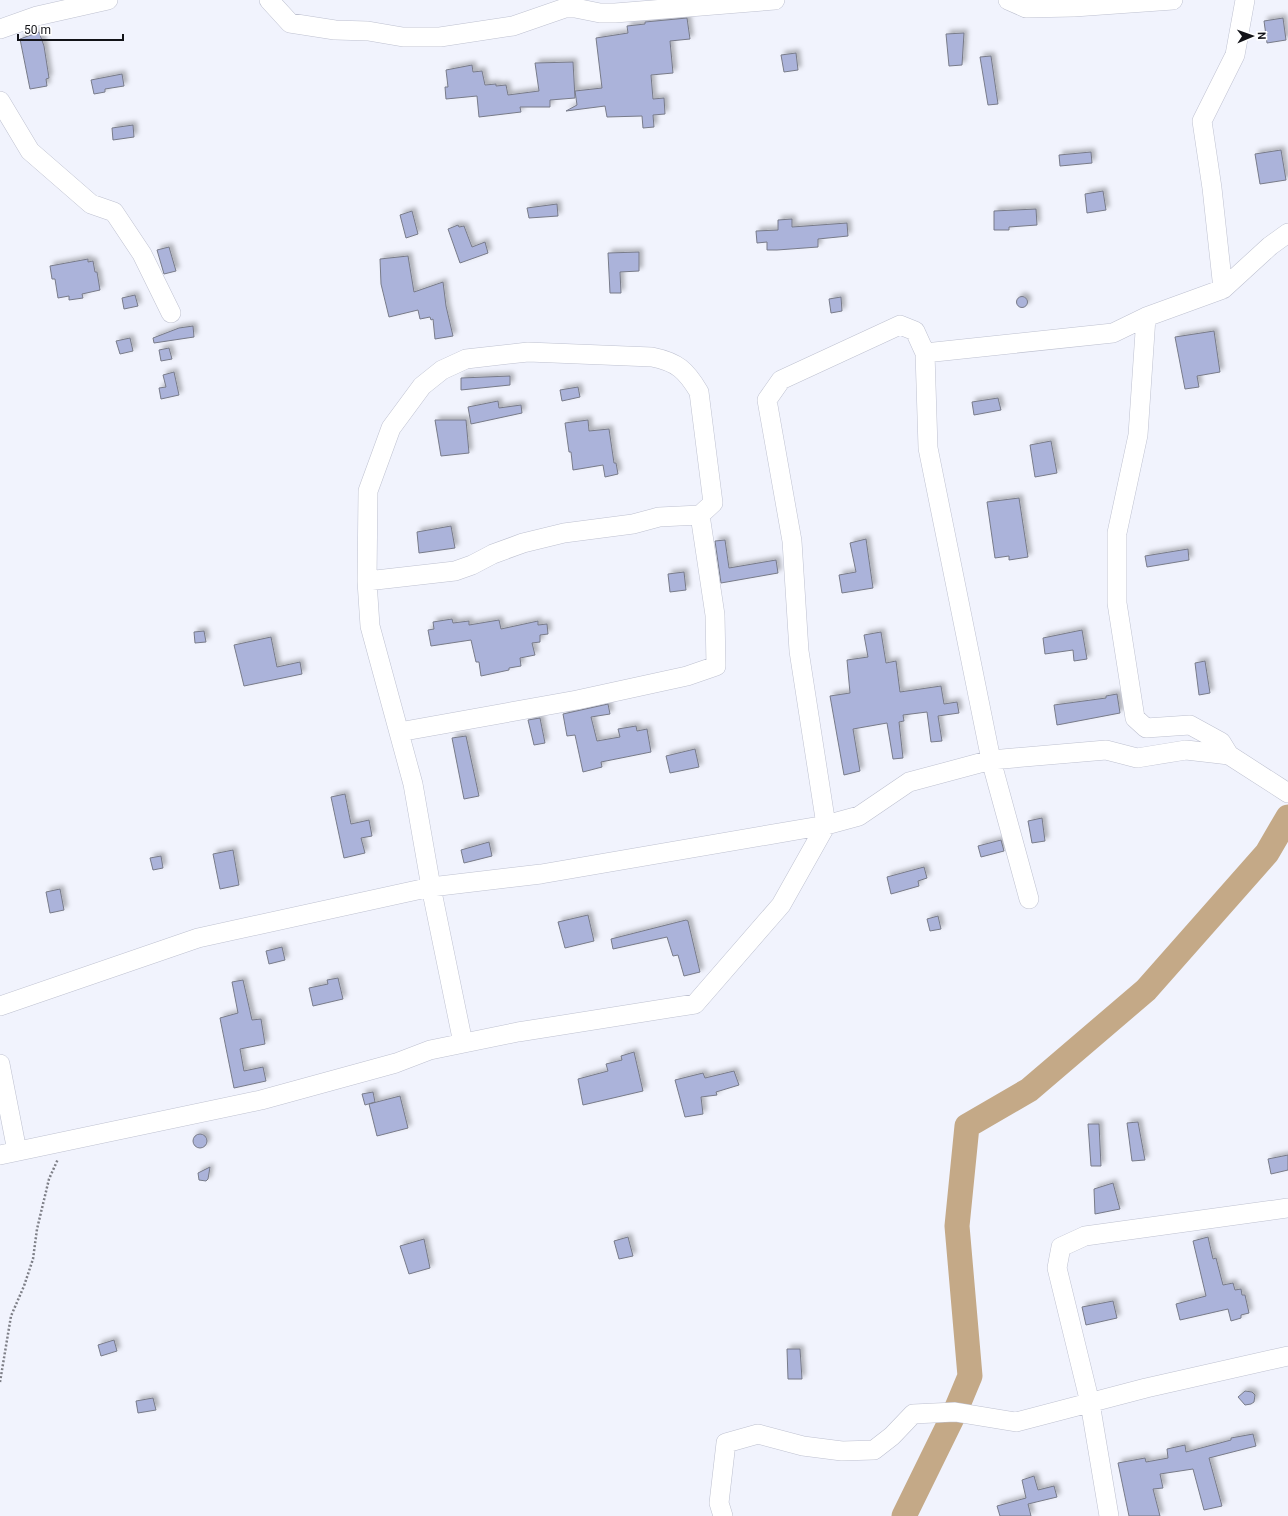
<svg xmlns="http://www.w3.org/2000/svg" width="1288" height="1516" viewBox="0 0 1288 1516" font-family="Roboto,sans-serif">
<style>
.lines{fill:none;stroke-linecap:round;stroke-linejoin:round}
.river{stroke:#c4a987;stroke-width:25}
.building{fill:#abb3da;stroke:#787b89;filter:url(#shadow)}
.minor-casing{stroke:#bec1d0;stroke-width:20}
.path{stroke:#7e7f87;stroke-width:2.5;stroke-dasharray:2 2;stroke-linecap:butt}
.minor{stroke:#fff;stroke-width:19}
</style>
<defs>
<filter id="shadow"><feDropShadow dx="3.5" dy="-3.5" stdDeviation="2" flood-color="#0004"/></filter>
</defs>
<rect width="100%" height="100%" fill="#f1f3fd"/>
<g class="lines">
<!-- river -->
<path class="river" d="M904,1516L955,1412L970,1376L957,1226L967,1126L1029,1090L1146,990L1267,853L1288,817"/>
</g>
<!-- building -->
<path class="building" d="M687,18L690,39L670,41L673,73L651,75L653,99L664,98L665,114L653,115L654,127L643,128L642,116L607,117L605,106L566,111L577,105L575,91L602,88L596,38L628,33L627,26L645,24V22Z
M1283,18L1286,40L1267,43L1264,21Z
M39,32L44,46L49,78L46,79L47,86L30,89L20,39Z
M964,33L962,65L949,66L946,34Z
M796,53L798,70L784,72L781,55Z
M991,56L998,104L988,105L980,57Z
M573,62L575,98L550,100V107H520L521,112L479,117L477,96L446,99L445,87H448L446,70L472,65L473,72L482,71L485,85L496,84V86L506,85L508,95L539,91L535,63Z
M122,74L124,86L105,89V92L94,94L91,80Z
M133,125L134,137L113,140L112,128Z
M1281,150L1286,180L1260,184L1255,154Z
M1091,152L1092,163L1060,166L1059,155Z
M1103,191L1106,210L1087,213L1085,194Z
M557,204L558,216L529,218L527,208Z
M1036,209L1037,225L1009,227V230H994V211Z
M412,211L418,234L406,238L400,215Z
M792,219V227L847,223L848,236L818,239V247L777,250H767V242L757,243L756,231L778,230V220Z
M458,225L459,227L464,226L472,247L485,242L488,253L460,263L448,229Z
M169,247L176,271L164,274L157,250Z
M639,252V271L620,272L621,293H610L608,253Z
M408,256L414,292L443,282L446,306L453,336L435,339L433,319L431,320L430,317L420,319L418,310L389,317L381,284L380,259Z
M88,259V262L93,261L95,272H97L100,290L82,294L83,298L69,300V296L58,298L55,279H52L50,266Z
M135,295L138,306L124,309L122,298Z
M1016.5 302a5.5 5.5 0 1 1 11 0a5.5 5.5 0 1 1-11 0Z
M841,297L842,311L831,313L829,299Z
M193,326L194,337L154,343L153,338L179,328Z
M1214,331L1220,372L1197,376L1199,387L1185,389L1175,337Z
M130,338L133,351L120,354L116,341Z
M169,348L172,359L161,361L159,350Z
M174,372L179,395L161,399L159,388L166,387L163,375Z
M510,376V385L461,390V378Z
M578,387L580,397L562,401L560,390Z
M998,398L1001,410L974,415L972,402Z
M498,401L499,408L521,405L522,413L471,424L468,407Z
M435,420H466L469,453L441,456Z
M588,420L589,431L609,429L614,463H616L618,474L605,477L603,465L573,470L571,452H569L565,423Z
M1051,441L1057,473L1035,477L1030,445Z
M1019,498L1028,557L1009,560V556L995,558L987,502Z
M451,526L455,548L419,553L417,532Z
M866,539L873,588L842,593L839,575L856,572L850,543Z
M725,540L729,568L776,560L778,573L721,583L715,541Z
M1188,549L1189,560L1147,567L1145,556Z
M684,572L686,590L670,592L668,574Z
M452,619L453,623L469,621V625L499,620L501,629L538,621V625L547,624L548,634L540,635V642L532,643L535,655L520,658L521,666L509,668V670L481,676L479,662H476L471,640L431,646L428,630L434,629L433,622Z
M1082,630L1087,659L1074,661L1073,650L1045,654L1043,638Z
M204,631L206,642L195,643L194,632Z
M881,632L886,663L896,661L900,692L941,686L944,704L957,702L959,713L938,716L942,741L931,742L927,712L903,715L904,721L899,722L903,758L893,759L887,723L853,729L860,771L844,775L830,696L850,693L847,660L868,657L864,635Z
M271,637L277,667L300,662L302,674L244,686L234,645Z
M1205,661L1210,693L1199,695L1195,663Z
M1117,694L1120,713L1057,725L1054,705L1106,698V696Z
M608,704L610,714L591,717L597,741L620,737L618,729L636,726L637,731L647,729L651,752L601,762L602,767L583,772L575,735L567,736L563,714Z
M540,718L545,743L534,745L528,720Z
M466,736L479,796L464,799L452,738Z
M695,749L699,767L670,773L666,756Z
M345,794L351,824L369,820L372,836L361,838L365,853L344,858L331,797Z
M1042,818L1045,841L1032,843L1028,821Z
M1001,840L1004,851L981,857L978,846Z
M489,842L492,856L464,863L461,850Z
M233,850L239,885L220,889L213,854Z
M161,856L163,868L153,870L150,858Z
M924,867L927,878L918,881L919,886L891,894L887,877Z
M60,889L64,910L50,913L46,892Z
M588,915L594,941L565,948L558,922Z
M938,916L941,929L930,931L927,919Z
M686,920L688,921L700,972L684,976L678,955L673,956L667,937L613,949L611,939Z
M282,947L285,960L269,964L266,951Z
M338,978L343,999L313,1006L309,988L328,984L327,980Z
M243,980L252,1020L261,1019L265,1044L240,1049L244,1071L263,1067L266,1081L234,1088L220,1018L238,1013L232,982Z
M634,1052L643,1091L583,1105L578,1079L608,1071L606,1064L622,1060L621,1056Z
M734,1071L739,1085L716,1092L717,1095L701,1097L703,1114L685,1117L675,1080L703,1073L705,1078Z
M373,1092L375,1102L365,1105L362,1094Z
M400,1096L408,1128L377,1136L369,1104Z
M1138,1122L1145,1160L1132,1161L1127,1123Z
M1088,1124H1099L1101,1166H1091Z
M193 1141a7 7 0 1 1 14 0a7 7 0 1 1-14 0Z
M1288,1155V1170L1271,1174L1268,1159Z
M210,1167L208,1179L206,1181L199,1180L198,1173Z
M1113,1183L1120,1209L1095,1214L1094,1189Z
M628,1237L633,1256L619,1259L614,1241Z
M1208,1237L1213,1259L1216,1258L1223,1285L1233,1283L1235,1290L1241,1289L1242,1295H1245L1249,1313L1241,1315V1318L1231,1321L1228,1309L1180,1320L1176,1304L1206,1296L1193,1241Z
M424,1239L430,1268L409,1274L400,1246Z
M1113,1301L1117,1318L1086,1325L1082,1307Z
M114,1340L117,1351L101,1356L98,1345Z
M787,1349H800L802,1379H788Z
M1245,1391L1252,1392L1255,1395L1254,1402L1251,1404L1245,1405L1238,1397Z
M153,1398L156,1410L138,1413L136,1401Z
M1253,1434L1256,1446L1209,1458L1222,1506L1204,1510L1193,1469L1160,1474L1163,1488L1153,1489L1160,1516H1129L1118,1463L1145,1458L1146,1462L1168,1458L1167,1449L1185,1445L1186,1452L1231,1440V1438Z
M1034,1476L1038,1490L1054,1486L1057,1497L1028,1504L1031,1516H1000L997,1506L1026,1498L1022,1480Z"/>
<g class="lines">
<!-- minor casing -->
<g class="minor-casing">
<path id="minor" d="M269,0L290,23L335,30L368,31L403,37H440L513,26L565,8H575L600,13H615L775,0
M1008,0L1026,8L1074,7L1173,0
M0,29L37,16L108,0
M0,101L30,151L91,204L114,212L142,254L171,313
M1223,289L1212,188L1202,121L1235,55L1245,0
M1146,317L1138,435L1117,533V603L1135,718L1146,728L1190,725L1221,742L1229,755
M367,581L455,571L472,565L493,554L523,543L564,533L633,524L659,517L700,515L713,503L699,392C686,370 677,362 652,357L528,352L466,359L442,370L422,386L391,428L368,491L367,581L370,626L413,784L431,887L463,1043
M399,732L577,700L687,676L716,666L715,615L700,515
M1029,899L991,760L928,448L925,353L1113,333L1146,317L1223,289L1270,246L1288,233
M0,1006L198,938L431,887L541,874L826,825L799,651L792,541L767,400L781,380L900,325L915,331L925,353
M0,1064L17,1151
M0,1155L261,1100L396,1063L430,1050L518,1032L695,1004L781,905L826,825L859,816L909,782L991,760L1106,750L1137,758L1186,750L1229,755L1288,793
M723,1516L719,1503L726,1443L758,1434L803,1446L842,1451L874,1450L892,1436L913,1414L955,1412L1016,1422L1146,1388L1288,1356
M1109,1516L1090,1403L1057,1268L1061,1247L1085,1236L1288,1208"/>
</g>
<!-- path -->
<path class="path" d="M0,1382L11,1316L24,1286L33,1259L37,1229L49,1179L58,1159"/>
<!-- minor -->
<use href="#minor" class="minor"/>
</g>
<!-- north arrow -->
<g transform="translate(1252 36) rotate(88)" stroke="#ffffff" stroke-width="3" paint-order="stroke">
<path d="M0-3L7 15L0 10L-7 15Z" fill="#121318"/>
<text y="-6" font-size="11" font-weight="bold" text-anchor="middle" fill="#121318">N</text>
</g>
<!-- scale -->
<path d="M18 34v6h105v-6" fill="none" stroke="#121318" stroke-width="2"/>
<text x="24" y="34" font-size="12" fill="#121318" stroke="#ffffff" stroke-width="3" paint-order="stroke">50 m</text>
</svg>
